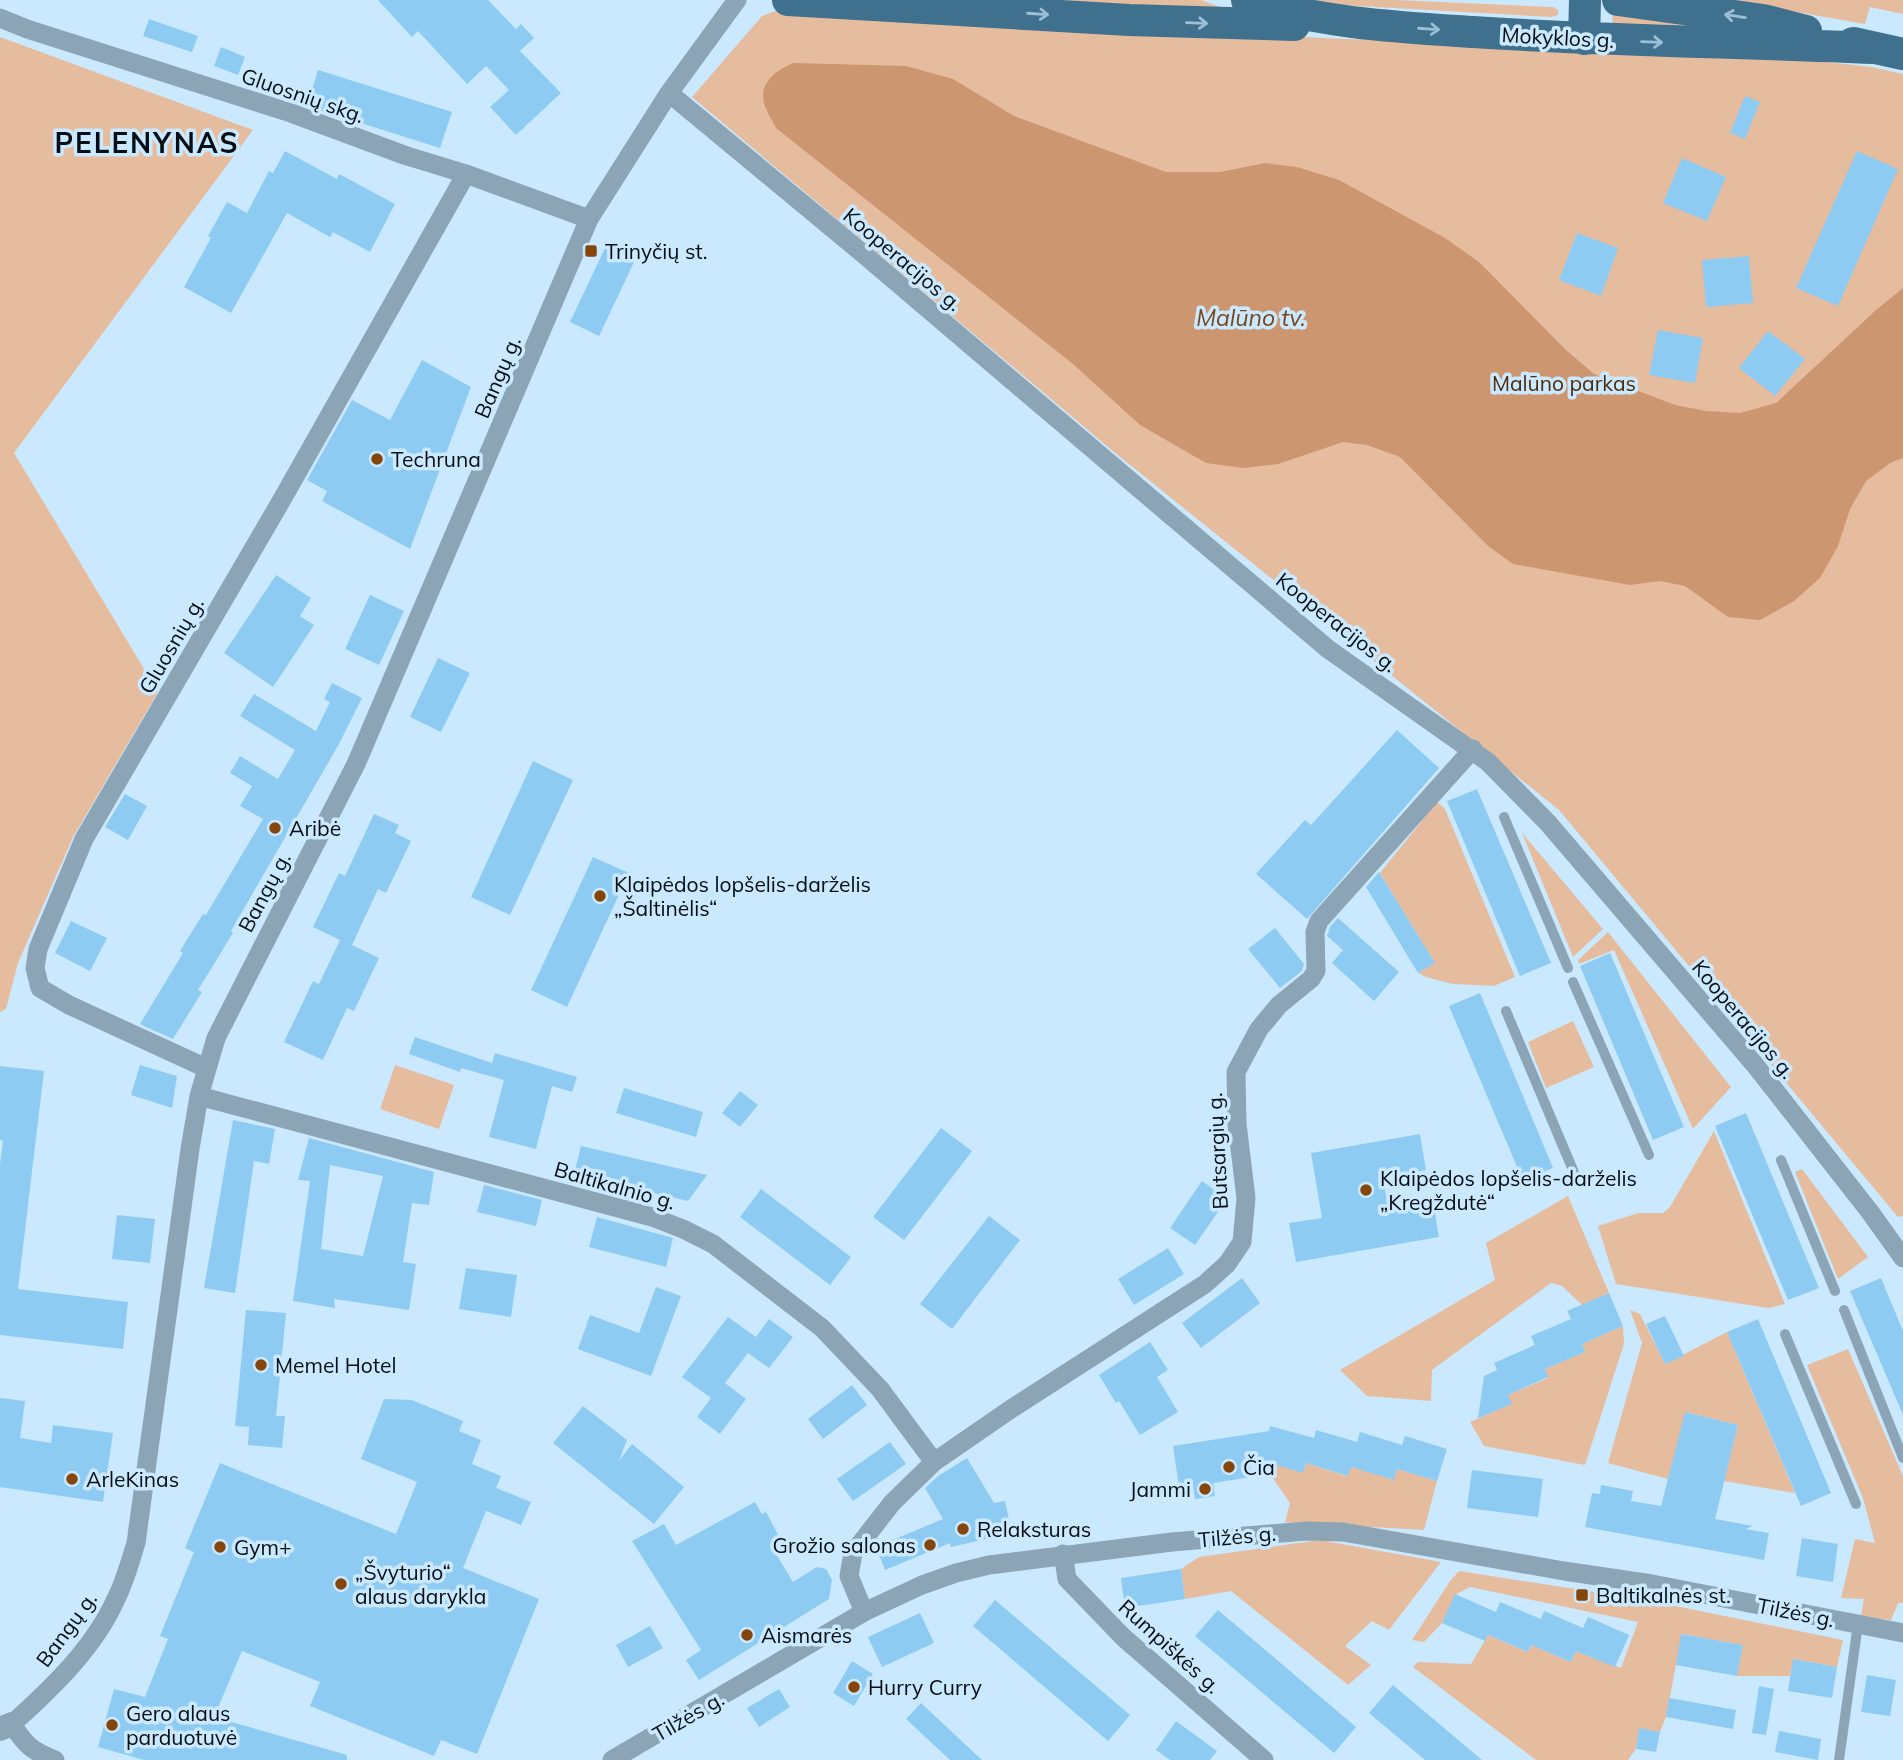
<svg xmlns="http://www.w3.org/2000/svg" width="1903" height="1760" viewBox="0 0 1903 1760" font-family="Mulish,sans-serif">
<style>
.green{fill:#e6bc9f}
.water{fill:#cc9670}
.building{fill:#8ecbf2;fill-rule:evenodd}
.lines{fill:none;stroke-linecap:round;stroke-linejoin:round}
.service{stroke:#8ca5b6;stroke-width:10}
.minor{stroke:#8ca5b6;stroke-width:19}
.tertiary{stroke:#8ca5b6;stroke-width:24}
.primary{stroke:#3f708e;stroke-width:32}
.oneway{stroke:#9abfd7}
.poi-dot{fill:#85460b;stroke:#cbe9fe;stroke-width:2.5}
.labels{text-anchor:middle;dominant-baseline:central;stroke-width:7;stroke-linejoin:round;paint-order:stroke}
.street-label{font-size:21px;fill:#050e15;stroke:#cbe9fe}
.poi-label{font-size:21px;fill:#050e15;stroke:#cbe9fe;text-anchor:start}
.park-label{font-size:21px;fill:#4e2a0c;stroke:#cbe9fe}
.water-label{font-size:23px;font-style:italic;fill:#79451a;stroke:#cbe9fe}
.district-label{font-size:28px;font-weight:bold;letter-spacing:2px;fill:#050e15;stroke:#cbe9fe}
</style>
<rect width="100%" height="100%" fill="#cbe9fe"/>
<!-- green -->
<path class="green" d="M1037,0H1201L1220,7L1192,9Z
M1301,0H1395L1553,7L1558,10V15L1552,17L1340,5Z
M1728,0H1903V14L1870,7L1865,24Z
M775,11L1324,38L1770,56L1872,67L1903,74V1216L1898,1217L1559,810L1114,452L692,97L762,16Z
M1615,14L1732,26L1614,28L1612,17Z
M0,37L253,130L14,453L158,692L73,837L18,963L6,1009L0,1012Z
M1437,802L1445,809L1515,977L1494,986L1453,984L1426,977L1418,973L1434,962L1380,873Z
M1522,833L1603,929L1573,957Z
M1608,932L1731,1087L1693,1129L1614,950L1579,964L1578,960Z
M1573,1021L1594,1067L1546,1088L1528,1042Z
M395,1065L454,1085L439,1129L380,1109Z
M1714,1131L1785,1304L1768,1308L1616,1284L1598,1226L1638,1213H1663L1670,1207Z
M1802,1169L1868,1257L1838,1279L1795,1172Z
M1568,1196L1609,1293L1582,1305L1562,1286L1551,1283L1432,1370L1431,1401L1367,1396L1340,1370L1495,1280L1486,1243Z
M1630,1310L1640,1314L1665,1364L1727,1332L1795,1493L1724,1481L1738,1425L1686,1412L1668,1479L1608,1463L1642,1343Z
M1623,1326L1624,1344L1585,1465L1484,1446L1470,1422L1511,1404L1508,1395L1548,1378L1545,1369L1585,1352L1582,1344Z
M1848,1349L1903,1476V1603H1898L1891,1620L1861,1616L1864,1599L1841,1598L1855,1539L1875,1543L1863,1498L1807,1365Z
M1260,1460L1303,1472L1306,1463L1347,1476L1351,1467L1394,1479L1397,1469L1437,1481L1424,1530L1285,1522L1290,1503Z
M1320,1540L1441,1562L1389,1630L1372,1621L1345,1646L1371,1665L1348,1685L1231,1591L1185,1599L1181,1569L1199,1557Z
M1459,1571L1646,1600L1843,1640L1837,1667L1794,1659L1790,1676H1737L1742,1645L1682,1634L1666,1717L1660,1732L1639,1729L1636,1749L1628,1760H1536L1413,1667L1418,1662L1471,1664L1488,1635L1527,1652L1531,1645L1571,1662L1576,1651L1621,1668L1638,1622L1470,1587L1455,1595L1442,1623L1424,1642L1412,1640L1450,1581Z"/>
<!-- water -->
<path class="water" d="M794,63L906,66L953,79L1014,116L1166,172H1220L1265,163L1297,167L1339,180L1445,238L1479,262L1566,350L1594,374L1675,405L1706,411L1740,413L1776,403L1876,310L1903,288V458L1890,463L1866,481L1850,509L1838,546L1820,578L1794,601L1760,620L1728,617L1685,586L1660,581L1630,585L1513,564L1488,546L1400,457L1367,445L1343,442L1278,464L1243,468L1206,463L1140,425L1073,364L776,128C772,120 766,111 764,103C759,81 778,69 794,63Z"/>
<!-- building -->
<path class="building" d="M378,0H488L516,29L521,24L534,38L520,51L561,93L516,135L490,107L509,90L486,66L467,84L418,31L412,37Z
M149,19L198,36L192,52L143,36Z
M221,47L245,57L238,75L214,66Z
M318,70L452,112L440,148L307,106Z
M1745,96L1760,102L1745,139L1730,133Z
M285,151L337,179L339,174L395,204L370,252L333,232L330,237L287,213L231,313L184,287L211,238L208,236L227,202L247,213L269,171L273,173Z
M1857,151L1898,169L1838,306L1796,288Z
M1682,158L1726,177L1707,221L1663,203Z
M1577,233L1618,248L1601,296L1559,280Z
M606,246L635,260L599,336L570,322Z
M1749,256L1753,303L1706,307L1702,260Z
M1658,330L1703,338L1695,383L1649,375Z
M1768,331L1805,359L1775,396L1739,368Z
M422,360L471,387L410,549L322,501L327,491L307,480L352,400L390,420Z
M276,575L311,598L300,616L314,625L273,687L224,653Z
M370,595L404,611L379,665L345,649Z
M438,658L470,673L441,732L410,717Z
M332,683L362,698L339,744L231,931L233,933L198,990L202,992L173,1039L146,1027L140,1024L183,953L180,951L203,914L206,915L263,819L240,806L252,786L230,773L240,756L278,779L295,750L240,716L254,694L316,731L330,702L324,699Z
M1397,730L1439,768L1307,919L1256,874L1305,820L1311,825Z
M533,761L573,780L510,915L471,897Z
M1477,789L1551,963L1520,976L1447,801Z
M125,794L147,806L128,840L105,827Z
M374,814L399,825L395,833L411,841L386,893L378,889L352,945L379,958L354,1011L347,1008L323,1060L284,1042L313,981L319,984L340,940L313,927L339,873L345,876Z
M593,857L629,873L567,1007L531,990Z
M1379,872L1435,963L1418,973L1366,887Z
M1338,918L1399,972L1374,1001L1332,963L1343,950L1327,936L1330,927Z
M71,921L107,938L90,971L55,953Z
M1275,928L1304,964L1302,971L1280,988L1248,949Z
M1610,953L1684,1127L1653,1140L1580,966Z
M1480,993L1553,1168L1523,1181L1449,1006Z
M415,1037L492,1063L495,1053L577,1077L572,1092L552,1086L536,1149L489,1137L504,1080L461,1068L460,1072L409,1054Z
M140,1065L177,1076L172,1108L131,1095Z
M0,1066L44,1071L18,1289L128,1302L123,1349L0,1335V1164L3,1141L0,1140Z
M624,1088L703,1112L696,1137L616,1113Z
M740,1091L758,1105L740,1127L722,1113Z
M1746,1113L1819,1288L1788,1300L1715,1126Z
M233,1120L275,1129L269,1164L254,1161L235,1293L204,1288Z
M941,1128L972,1151L904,1240L873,1217Z
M1420,1134L1426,1170L1383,1178L1388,1208L1433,1201L1439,1237L1296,1262L1289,1223L1322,1218L1311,1153Z
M309,1138L434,1172L429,1205L412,1203L403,1262L416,1264L409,1310L334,1299L335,1308L293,1301L310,1181L298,1180ZM330,1165L383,1176L363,1256L321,1249Z
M581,1146L707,1175L688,1201L574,1174Z
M1202,1181L1227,1199L1195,1245L1170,1228Z
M484,1185L542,1200L536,1226L477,1212Z
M761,1189L851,1257L830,1285L740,1217Z
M117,1215L155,1219L150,1263L112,1259Z
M989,1216L1020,1240L952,1329L920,1304Z
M597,1217L673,1238L666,1267L589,1247Z
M1168,1248L1184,1274L1134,1305L1118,1279Z
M466,1268L517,1275L511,1317L459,1309Z
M1242,1278L1260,1303L1201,1348L1182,1323Z
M1881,1278L1903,1331V1415L1850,1291Z
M656,1287L681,1296L651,1376L578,1349L590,1315L639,1333Z
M1609,1293L1623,1326L1582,1344L1585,1352L1545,1369L1548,1377L1508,1395L1512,1404L1478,1418L1484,1376L1497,1370L1494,1363L1535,1345L1531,1336L1571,1319L1567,1311Z
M246,1310L286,1313L276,1416H285L282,1448L248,1445L249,1427L235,1426Z
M1665,1316L1684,1356L1665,1364L1646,1324Z
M728,1317L756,1337L769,1319L793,1337L769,1368L748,1353L725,1383L746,1399L720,1434L697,1417L711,1398L682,1377Z
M1758,1319L1831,1493L1801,1506L1727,1332Z
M1150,1342L1168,1370L1157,1377L1178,1412L1140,1435L1119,1401L1116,1403L1099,1375Z
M852,1385L867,1405L823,1439L808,1419Z
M0,1398L25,1401L20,1438L51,1443L53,1425L113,1433L103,1502L0,1487Z
M384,1399L412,1400L463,1421L459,1431L481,1440L472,1464L501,1476L496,1488L531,1502L521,1525L486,1511L463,1568L539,1599L477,1754L441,1740L434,1756L310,1706L320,1682L242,1651L214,1717L347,1755V1760H144L98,1747L114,1689L145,1697L168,1639L160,1636L194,1552L185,1548L220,1463L396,1534L417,1482L361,1459Z
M583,1406L627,1440L619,1461L632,1444L684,1487L654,1524L553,1443Z
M1685,1412L1738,1425L1715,1519L1753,1526L1745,1529L1769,1533L1764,1560L1585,1527L1592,1493L1600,1494L1601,1485L1633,1491L1631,1501L1661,1506Z
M1270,1426L1314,1438L1316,1430L1357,1442L1360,1432L1402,1445L1405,1436L1447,1449L1437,1481L1397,1469L1394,1480L1351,1467L1348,1476L1306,1463L1303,1473L1249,1457L1252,1477L1213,1483L1215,1496L1195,1499L1193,1485L1179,1487L1173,1446L1269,1431Z
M890,1442L906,1464L853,1501L837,1479Z
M967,1458L994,1503L1005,1501L1012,1533L951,1547L950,1543L885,1570L876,1547L943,1519L925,1488L938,1476Z
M1472,1470L1543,1479L1538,1517L1467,1508Z
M755,1502L762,1514L766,1512L783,1544L773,1549L793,1582L817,1567L826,1569L832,1580L829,1599L699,1680L686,1660L701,1650L632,1541L664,1524L676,1545Z
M1802,1538L1838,1544L1833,1582L1796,1576Z
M1181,1569L1185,1599L1125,1608L1121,1578Z
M1455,1594L1496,1612L1500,1602L1541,1619L1544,1611L1583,1628L1588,1617L1629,1635L1615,1667L1576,1651L1571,1662L1531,1645L1528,1652L1488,1635L1485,1641L1442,1623Z
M995,1600L1130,1715L1108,1741L973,1626Z
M1218,1610L1356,1727L1334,1753L1195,1636Z
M920,1613L934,1643L882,1667L868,1637Z
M650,1626L663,1648L628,1667L616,1645Z
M1681,1634L1743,1645L1737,1676L1676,1665Z
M1793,1659L1837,1667L1832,1698L1788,1691Z
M852,1661L873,1674L854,1706L833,1693Z
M1867,1675L1896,1680L1890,1716L1861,1712Z
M1393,1685L1482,1760H1425L1369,1713Z
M1759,1686L1774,1689L1766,1735L1752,1733Z
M779,1689L790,1707L759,1727L747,1708Z
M1669,1698L1736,1710L1733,1729L1666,1717Z
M921,1703L982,1760H950L906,1719Z
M1176,1721L1217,1751L1210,1760H1170L1156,1750Z
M1639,1728L1660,1732L1656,1752L1636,1749Z
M1779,1731L1821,1739L1818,1760L1775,1752Z"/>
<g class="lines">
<!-- service -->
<path class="service" d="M1504,817L1568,968
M1573,982L1649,1155
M1506,1011L1578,1182
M1781,1160L1835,1291
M1844,1310L1903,1458
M1785,1334L1856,1504
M1839,1760L1858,1624"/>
<!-- minor -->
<path class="minor" d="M0,18L27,29L291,113L404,155L466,174L589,219
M669,93L861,252L1328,649L1488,762L1548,823L1755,1065L1870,1212L1903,1258
M206,1068L69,1005L40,988L35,968L38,949L84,839L280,503L466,174
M199,1096L652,1217L683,1229L713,1244L822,1328L880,1389L934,1462
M1063,1554L1067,1579L1123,1637L1264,1760
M864,1612L849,1576L853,1553L892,1503L934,1462L1011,1409L1205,1284L1227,1264L1242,1242L1246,1198L1237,1124L1236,1072L1259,1029L1279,1005L1311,979L1316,971L1315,932L1319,921L1473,749
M55,1760C32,1751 25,1745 12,1724C52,1688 94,1648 116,1599C125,1581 130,1562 136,1543L190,1149L199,1096L216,1038L356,764L589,219L669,93L737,0
M612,1760L864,1612L922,1585L956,1573L989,1565L1172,1542L1306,1531L1343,1532L1564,1571L1652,1584L1903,1633"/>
<!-- tertiary -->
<path class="tertiary" d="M0,1729L12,1724"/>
<!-- primary -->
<path class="primary" d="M788,0L1129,20L1294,25
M1247,0C1320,23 1397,27 1473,32C1606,41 1739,42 1873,48
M1618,0L1763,20L1806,31
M1584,39L1585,0
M1853,43L1903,54"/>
</g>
<!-- one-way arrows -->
<defs><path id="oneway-shaft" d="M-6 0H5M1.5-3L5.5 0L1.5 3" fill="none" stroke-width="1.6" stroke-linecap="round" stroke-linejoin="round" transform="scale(1.75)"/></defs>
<g class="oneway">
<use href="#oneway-shaft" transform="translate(1038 14) rotate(4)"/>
<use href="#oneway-shaft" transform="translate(1735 16) rotate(-171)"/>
<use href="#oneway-shaft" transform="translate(1197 23) rotate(2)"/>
<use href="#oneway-shaft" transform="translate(1429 29) rotate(4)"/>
<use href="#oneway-shaft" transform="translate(1652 42) rotate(2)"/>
</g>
<!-- markers -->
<g class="poi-dot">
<rect x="584" y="244" width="14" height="14" rx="3.5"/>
<circle cx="377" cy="459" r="7"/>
<circle cx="275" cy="828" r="7"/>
<circle cx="600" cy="896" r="7"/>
<circle cx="1366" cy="1190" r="7"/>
<circle cx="261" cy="1365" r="7"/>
<circle cx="1229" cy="1467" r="7"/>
<circle cx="72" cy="1479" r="7"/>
<circle cx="1205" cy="1489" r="7"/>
<circle cx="963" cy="1529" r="7"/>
<circle cx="930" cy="1545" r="7"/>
<circle cx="220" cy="1547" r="7"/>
<circle cx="341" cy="1584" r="7"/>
<rect x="1575" y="1588" width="14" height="14" rx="3.5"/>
<circle cx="747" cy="1635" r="7"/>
<circle cx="854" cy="1687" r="7"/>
<circle cx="112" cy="1725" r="7"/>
</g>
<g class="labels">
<!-- street labels -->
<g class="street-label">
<text transform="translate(1558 37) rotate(3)">Mokyklos g.</text>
<text transform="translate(303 95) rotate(19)">Gluosnių skg.</text>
<text transform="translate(903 259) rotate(40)">Kooperacijos g.</text>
<text transform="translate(497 377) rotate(-67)">Bangų g.</text>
<text transform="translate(1337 622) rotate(38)">Kooperacijos g.</text>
<text transform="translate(171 645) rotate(-60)">Gluosnių g.</text>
<text transform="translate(264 892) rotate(-62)">Bangų g.</text>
<text transform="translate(1744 1019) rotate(50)">Kooperacijos g.</text>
<text transform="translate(1217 1151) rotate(-93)">Butsargių g.</text>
<text transform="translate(615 1185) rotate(16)">Baltikalnio g.</text>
<text transform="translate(1237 1536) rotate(-5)">Tilžės g.</text>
<text transform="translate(1796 1612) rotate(11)">Tilžės g.</text>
<text transform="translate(66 1629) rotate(-54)">Bangų g.</text>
<text transform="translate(1170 1646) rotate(42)">Rumpiškės g.</text>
<text transform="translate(688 1716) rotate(-30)">Tilžės g.</text>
</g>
<!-- poi labels -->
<g class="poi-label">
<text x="605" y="251">Trinyčių st.</text>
<text x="391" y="459">Techruna</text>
<text x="289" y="828">Aribė</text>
<text x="614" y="884">Klaipėdos lopšelis-darželis<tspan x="614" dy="24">„Šaltinėlis“</tspan></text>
<text x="1380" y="1178">Klaipėdos lopšelis-darželis<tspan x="1380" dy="24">„Kregždutė“</tspan></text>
<text x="275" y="1365">Memel Hotel</text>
<text x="1243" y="1467">Čia</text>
<text x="86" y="1479">ArleKinas</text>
<text x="1191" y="1489" text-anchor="end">Jammi</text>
<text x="977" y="1529">Relaksturas</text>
<text x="916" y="1545" text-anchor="end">Grožio salonas</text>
<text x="234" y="1547">Gym+</text>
<text x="355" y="1572">„Švyturio“<tspan x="355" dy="24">alaus darykla</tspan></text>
<text x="1596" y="1595">Baltikalnės st.</text>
<text x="761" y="1635">Aismarės</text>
<text x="868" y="1687">Hurry Curry</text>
<text x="126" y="1713">Gero alaus<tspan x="126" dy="24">parduotuvė</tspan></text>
</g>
<!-- park labels -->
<g class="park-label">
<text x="1564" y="383">Malūno parkas</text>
</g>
<!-- water labels -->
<g class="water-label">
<text x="1251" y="317">Malūno tv.</text>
</g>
<!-- district labels -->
<g class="district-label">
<text x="147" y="142">PELENYNAS</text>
</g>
</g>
</svg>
